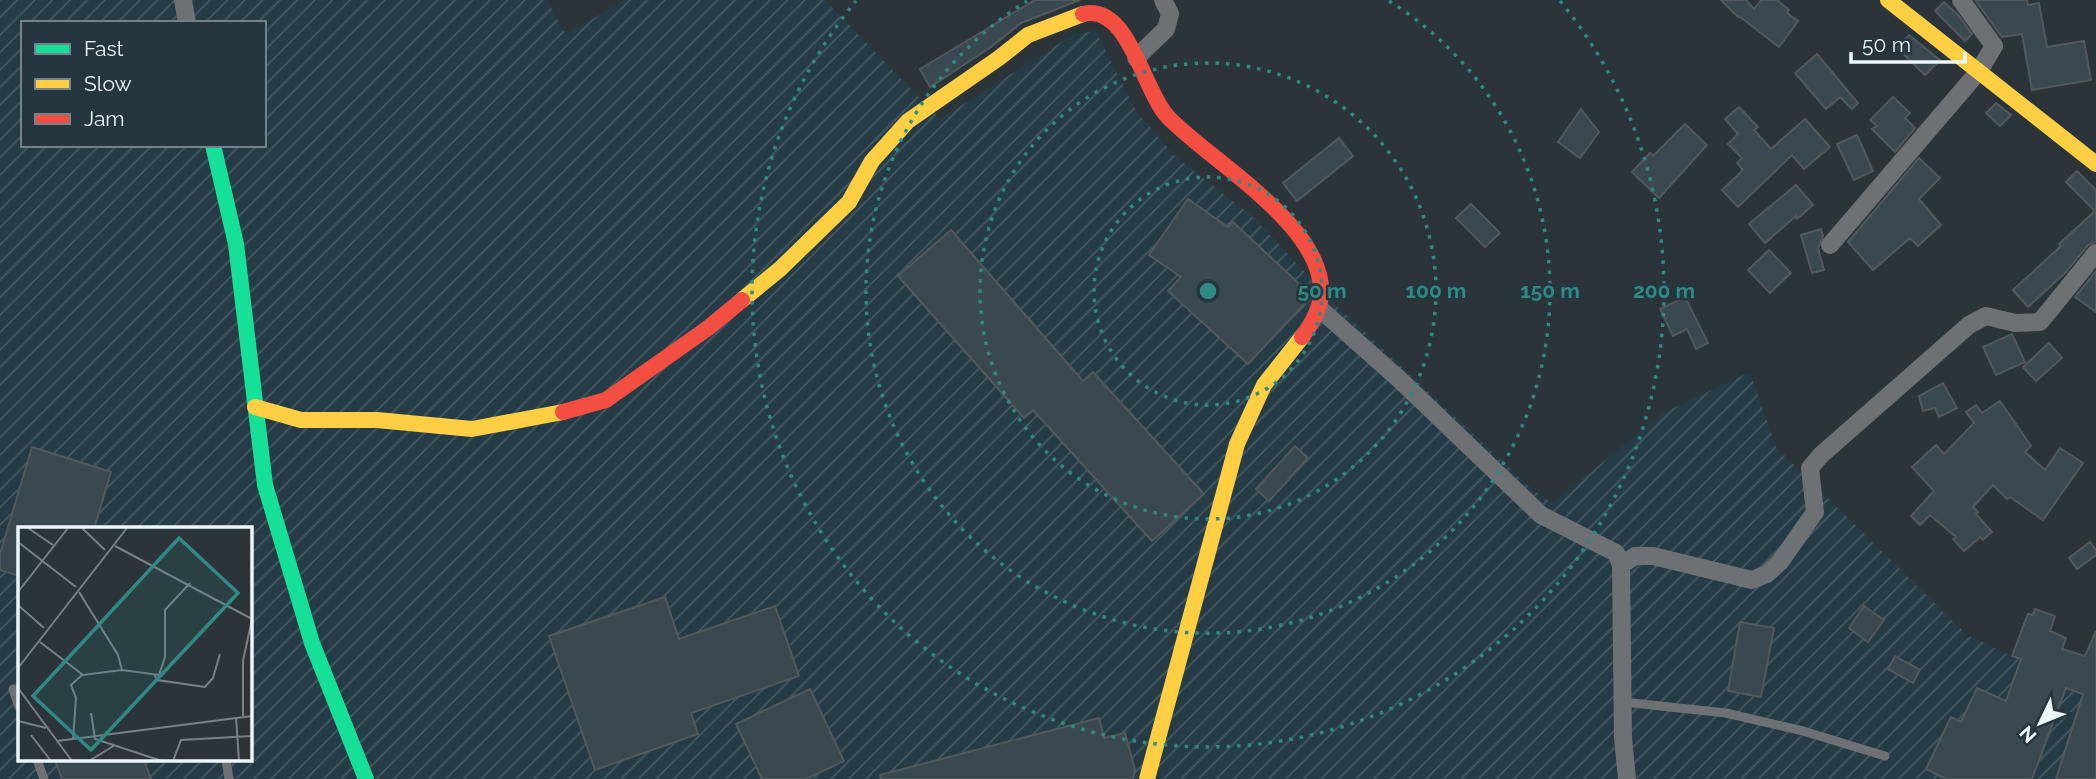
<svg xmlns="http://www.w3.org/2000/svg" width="2096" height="779" viewBox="0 0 2096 779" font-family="Raleway,sans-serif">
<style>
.industrial{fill:url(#industrial-furrows);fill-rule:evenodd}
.building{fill:#3a494f;stroke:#52595d;stroke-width:2}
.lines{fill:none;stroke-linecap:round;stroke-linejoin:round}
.lane{stroke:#6d7173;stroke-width:9}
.street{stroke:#6d7173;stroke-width:18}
.fast{stroke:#16e098;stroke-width:16}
.slow{stroke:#ffcf43;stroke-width:16}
.jam{stroke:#f24e42;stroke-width:16}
.ring{fill:none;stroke:#308983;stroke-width:3.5;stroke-dasharray:3.5 7}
.inset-road{fill:none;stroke:#788286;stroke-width:2}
.view{fill:#308983;fill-opacity:0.15;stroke:#308983;stroke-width:3.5}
.inset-edge{fill:none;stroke:#ecf6fb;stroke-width:3.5}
.centre{fill:#308983;stroke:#25363e;stroke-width:3.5}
.ring-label{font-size:21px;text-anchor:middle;font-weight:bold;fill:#308983;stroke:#25363e;stroke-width:5;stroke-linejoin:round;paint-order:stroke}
</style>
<defs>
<pattern id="industrial-furrows" width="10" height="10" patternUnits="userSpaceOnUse" patternTransform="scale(1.75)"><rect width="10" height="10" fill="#253c46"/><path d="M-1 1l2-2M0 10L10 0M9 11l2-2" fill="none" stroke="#455962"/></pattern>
</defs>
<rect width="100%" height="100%" fill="#2b3438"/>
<!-- industrial -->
<path class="industrial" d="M0,0H547L566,35L624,0H825L940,119L1074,34L1096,31L1136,111L1174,155L1253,217L1337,306L1534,491L1552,503L1665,412L1750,372L1776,447L1967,635L2096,696V779H0ZM23,23H264V145H23ZM19,529H250V760H19Z"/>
<!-- building -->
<path class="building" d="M1035,0H1080L1021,23L991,47L930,87L920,69Z
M1721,0H1746L1754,9L1761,0H1777L1789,10L1787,13L1798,21L1779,47L1739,16L1738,17Z
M1975,0H2027L2028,5L2039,3L2047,47L2084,41L2091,80L2032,90L2022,34L2002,37Z
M1944,2L1958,15L1972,34L1965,41L1935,11Z
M1909,35L1940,60L1925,75L1897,48Z
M1817,54L1858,103L1852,109L1840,97L1826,109L1795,73Z
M1893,97L1910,113L1905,118L1915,128L1895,152L1872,129L1877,126L1870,120Z
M1996,103L2011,115L2000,126L1986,113Z
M1739,107L1758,127L1754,130L1771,149L1805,119L1830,147L1804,169L1792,155L1738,207L1722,190L1743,170L1737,163L1742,158L1728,144L1738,134L1725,119Z
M1581,109L1599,132L1580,158L1558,142Z
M1685,124L1707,145L1659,198L1632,172L1650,153L1653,156Z
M1857,135L1873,171L1854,180L1837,144Z
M1339,138L1353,156L1297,201L1283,183Z
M1919,158L1940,178L1919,199L1941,225L1918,246L1910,238L1873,270L1848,242Z
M2077,171L2096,190V242L2088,245L2066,272L2028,307L2013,290L2061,246L2059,244L2095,211L2066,182Z
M1796,185L1813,205L1797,219L1796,216L1765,243L1749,224Z
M1188,199L1228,227L1233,222L1307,291L1305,303L1248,364L1168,291L1181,277L1149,255Z
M1471,204L1500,233L1485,247L1456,218Z
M1821,229L1823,236L1818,248L1824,270L1812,273L1801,235Z
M951,230L1083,381L1093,372L1204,494L1152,541L1033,410L1024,418L898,276Z
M1769,250L1791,273L1770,293L1748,270Z
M2096,271V312L2075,297Z
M1685,297L1708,343L1696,349L1687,329L1673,336L1660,309Z
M2012,334L2025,362L1996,375L1983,347Z
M2049,343L2062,358L2036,381L2023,367Z
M1943,383L1957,408L1939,417L1935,408L1923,411L1919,396Z
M2000,401L2031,446L2025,452L2045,470L2060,448L2083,463L2043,520L2010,497L2007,499L1993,485L1973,507L1978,512L1976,514L1992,532L1983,540L1980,537L1964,551L1953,539L1956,537L1930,515L1920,525L1911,516L1934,491L1912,467L1936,445L1944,454L1974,423L1966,412L1976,405L1982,413Z
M1295,446L1308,458L1269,501L1256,489Z
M32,447L111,472L94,529H19V576L0,570V554Z
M2090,542L2096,550V555L2077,569L2069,558Z
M665,597L679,639L775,606L799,676L691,713L698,734L595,770L549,636Z
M1864,606L1884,620L1868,642L1849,628Z
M2035,609L2055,616L2050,631L2066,638L2062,649L2085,656L2096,631V779H2056L2083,694L2066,688L2032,779H1946L1926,769L1951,717L1961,722L1977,688L2006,701L2021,659L2012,656L2028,614L2033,615Z
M1740,622L1774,628L1761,697L1728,691Z
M1895,656L1920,670L1913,683L1888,669Z
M810,689L844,761L806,779H762L736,724Z
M1099,718L1104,738L1125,733L1135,770L1133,779H881L880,775Z
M55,760H144L151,779H62Z"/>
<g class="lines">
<!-- lane -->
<path class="lane" d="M13,689L19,707
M1623,702L1726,713L1803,731L1885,756
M37,760L44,779
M226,760L229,779"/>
<!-- street -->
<path class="street" d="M183,0L187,23
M1136,58L1166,29L1170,14L1163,0
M1830,245L1979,71L1994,46L1961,0
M1320,309L1399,379L1541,515L1616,553L1621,565L1623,738L1627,779
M1621,565L1635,556H1653L1752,580L1767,574L1780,562L1815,512L1810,468L1821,455L1969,325L1986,316L2015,323L2040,322L2096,253"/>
<!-- fast -->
<path class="fast" d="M213,145L236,244L265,485L312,643L366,779"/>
<!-- slow -->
<path class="slow" d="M1888,0L2096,164
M742,300L780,269L849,202L872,161L908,121L999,58L1028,35L1083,14
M255,407L301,420H377L472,429L563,412
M1147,779L1237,444L1264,385L1302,337"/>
<!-- jam -->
<path class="jam" d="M1083,14C1129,3 1143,91 1168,117C1210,161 1325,226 1321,294C1320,310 1311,325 1302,337
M563,412L606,400L708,328L742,300"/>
</g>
<!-- distance rings -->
<g class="ring">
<circle cx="1208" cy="291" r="114"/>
<circle cx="1208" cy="291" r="228"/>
<path d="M1389 1A342 342 0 1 1 1027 1"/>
<path d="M1560 1A456 456 0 1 1 856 1"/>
</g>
<!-- overview -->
<g transform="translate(18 527)">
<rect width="234" height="234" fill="#2b3438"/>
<path class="inset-road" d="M10,1L35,18M64,1L87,23M0,15L58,60M97,19L234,92M0,65L50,1M61,65L100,128L104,143M0,78L26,101M22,115L65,148L104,143L141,148L147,130V83L172,56M0,141L109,1M136,147L139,153L187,160L195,151L202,127M0,161L54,234M73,186L77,212L144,234M225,189V134L234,92M218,190L221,234M0,194L28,201M13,208L33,234M55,213L58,171L53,158L64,148M39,214L234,189M71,234L97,218M155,234L163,213L234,209"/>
<path class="view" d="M161,11L220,66L73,223L15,169Z"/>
<rect width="234" height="234" class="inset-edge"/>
</g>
<circle cx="1208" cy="291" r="10" class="centre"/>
<g class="ring-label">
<text x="1322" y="298">50 m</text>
<text x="1436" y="298">100 m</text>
<text x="1550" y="298">150 m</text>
<text x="1664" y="298">200 m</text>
</g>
<!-- legend -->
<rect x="21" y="21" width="245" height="126" fill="#25363e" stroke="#75838a" stroke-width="2"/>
<rect x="35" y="44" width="35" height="10" fill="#16e098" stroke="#75838a" stroke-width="2"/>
<text x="84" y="56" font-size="21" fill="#ecf6fb">Fast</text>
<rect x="35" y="79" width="35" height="10" fill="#ffcf43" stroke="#75838a" stroke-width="2"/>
<text x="84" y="91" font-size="21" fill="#ecf6fb">Slow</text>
<rect x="35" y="114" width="35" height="10" fill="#f24e42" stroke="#75838a" stroke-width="2"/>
<text x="84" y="126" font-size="21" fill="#ecf6fb">Jam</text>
<!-- north arrow -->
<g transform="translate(2040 723) rotate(227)" stroke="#25363e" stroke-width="5" paint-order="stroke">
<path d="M0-5L12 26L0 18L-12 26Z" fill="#ecf6fb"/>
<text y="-10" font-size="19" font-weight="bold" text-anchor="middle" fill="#ecf6fb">N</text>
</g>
<!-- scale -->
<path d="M1851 52v10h114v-10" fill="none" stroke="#ecf6fb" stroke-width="3.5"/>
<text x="1862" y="52" font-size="21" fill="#ecf6fb" stroke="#25363e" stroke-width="5" paint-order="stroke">50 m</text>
</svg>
